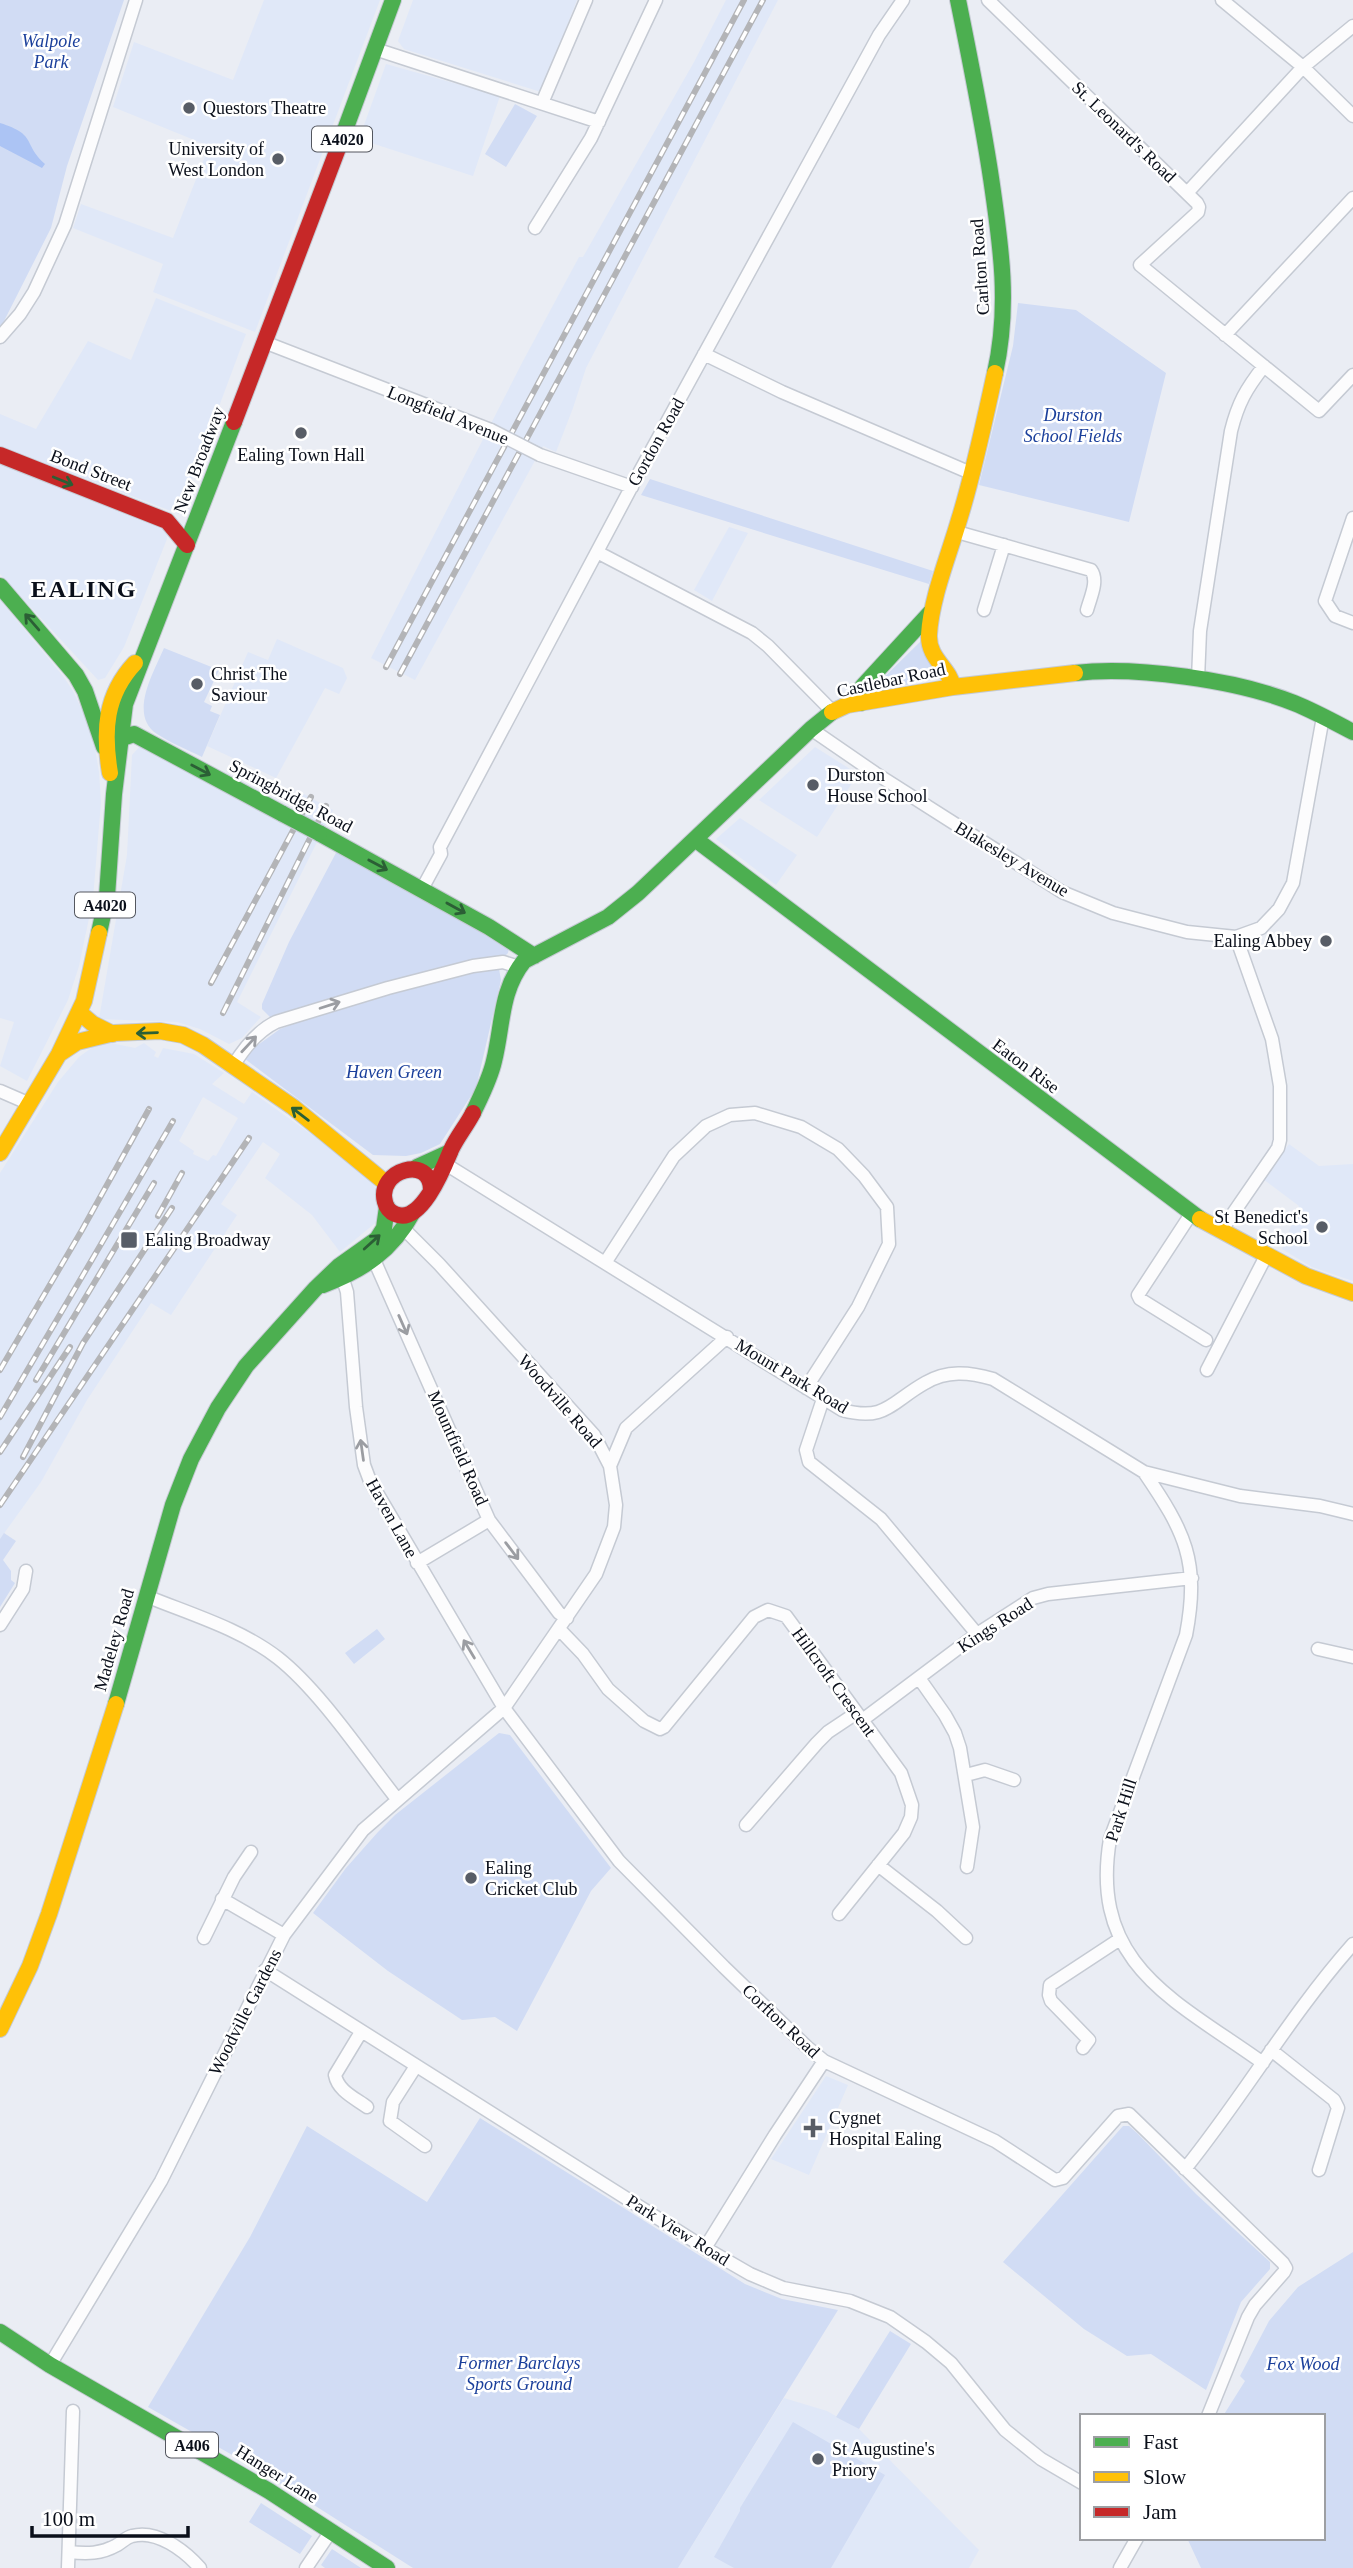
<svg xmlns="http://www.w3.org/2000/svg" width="1353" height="2568" viewBox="0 0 1353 2568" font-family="Georgia,serif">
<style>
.built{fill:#e0e8f8;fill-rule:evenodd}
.green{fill:#d1dcf4}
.water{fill:#acc4f4}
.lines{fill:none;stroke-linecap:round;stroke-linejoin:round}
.street-casing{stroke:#c5cad3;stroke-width:15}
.fast-casing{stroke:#c5cad3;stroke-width:18}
.slow-casing{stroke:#c5cad3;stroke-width:18}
.jam-casing{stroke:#c5cad3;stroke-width:18}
.street{stroke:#fcfcfd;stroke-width:12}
.fast{stroke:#4caf50;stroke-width:16}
.slow{stroke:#ffc107;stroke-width:16}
.jam{stroke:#c62828;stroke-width:16}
.rail-casing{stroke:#b3b4b7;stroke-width:6}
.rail{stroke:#fff;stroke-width:3.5;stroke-dasharray:10;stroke-linecap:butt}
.street-bridge-casing{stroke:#c5cad3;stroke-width:15;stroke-linecap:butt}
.fast-bridge-casing{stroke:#c5cad3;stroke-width:18;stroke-linecap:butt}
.street-bridge{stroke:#fcfcfd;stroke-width:12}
.fast-bridge{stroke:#4caf50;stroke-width:16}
.oneway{stroke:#2b5f35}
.oneway2{stroke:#9b9da2}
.poi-dot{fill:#585d66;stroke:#fff;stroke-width:2.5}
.labels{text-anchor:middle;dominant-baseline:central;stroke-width:5;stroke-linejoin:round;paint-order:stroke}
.shield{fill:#fff;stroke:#54575f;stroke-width:2}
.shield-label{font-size:16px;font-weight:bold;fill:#0a0f1a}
.park-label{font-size:18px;font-style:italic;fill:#1a3f9b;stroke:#fff}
.poi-label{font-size:18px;fill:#0a0f1a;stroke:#fff;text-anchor:start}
.street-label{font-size:18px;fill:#0a0f1a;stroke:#fff}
.district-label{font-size:24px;font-weight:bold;letter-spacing:2px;fill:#0a0f1a;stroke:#fff}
</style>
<rect width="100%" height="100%" fill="#eaedf4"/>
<!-- built -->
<path class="built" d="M264,0H380L255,332L153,292L163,264L73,228L81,204L173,238L209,146L113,107L134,42L233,80Z
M413,0H577L541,92L404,49L398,41Z
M726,0H778L586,368L573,408L556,452L543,446L415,680L371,658L523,361L579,257H583L694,62Z
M386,64L500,96L473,176L359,139Z
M156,298L246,334L179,514L0,446V414L36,429L88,341L131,360Z
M0,464L166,528L167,539L124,647L105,678L98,680L0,574Z
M729,527L748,533L712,601L694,590Z
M0,600L63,676L73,691L92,731L99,772L101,802L93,899L79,966L68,1000L27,1081L0,1066L14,1022L0,1018Z
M277,639L343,668L347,678L339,694L325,688L276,778L207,746L248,652L268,660Z
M141,745L283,822L304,794L333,810L237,1002L261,1017L242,1038L229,1044L200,1029L177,1022L99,1019L127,855L132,755Z
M815,747L858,774L817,837L759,800Z
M740,818L797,855L776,885L716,839Z
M101,1041L135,1048L144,1043L156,1052L154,1056L158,1058L163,1048L194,1054L224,1073L212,1084L244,1104L252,1092L367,1174L379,1194V1220L340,1252L312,1215L265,1178L280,1154L263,1142L221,1204L237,1215L171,1315L151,1303L87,1400L41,1482L0,1539V1173L58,1082L79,1057ZM203,1097L238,1118L216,1156L213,1155L208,1161L193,1154L194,1151L179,1141Z
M1289,1144L1319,1166L1353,1164V1281L1312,1267L1282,1249L1299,1206L1263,1179Z
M826,2076L848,2085L809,2175L771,2159Z
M784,2398L827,2411L859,2429L979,2550L969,2568H678Z"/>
<!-- green -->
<path class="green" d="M0,0H124L67,166L51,228L0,329Z
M515,104L537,116L506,167L485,154Z
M1018,303L1076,310L1166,373L1129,522L979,485L1013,346Z
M650,479L933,571L929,584L641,495Z
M921,641L924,643L939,678L868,693Z
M164,648L219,670L204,702L212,706L210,711L220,715L202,757C188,750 171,743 157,734C128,715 154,672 164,648Z
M338,849L405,883L509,948L508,953L505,956L414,975L271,1018L262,1009V1004L289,942Z
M499,969L501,980L476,1088L440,1144L421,1153L406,1156L373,1155L245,1059L251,1050L280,1029L344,1005L416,982Z
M4,1533L16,1541L3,1560L11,1571V1580L15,1583L0,1607V1539Z
M377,1629L385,1639L354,1664L345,1653Z
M499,1733L510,1735L611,1868L591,1891L517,2031L495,2017L462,2020L388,1971L313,1913L346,1868L378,1832L395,1815Z
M480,2118L745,2284L782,2299L838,2310L678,2568H413L262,2472L148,2407L250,2237L307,2126L427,2202Z
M1123,2126H1129L1137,2133L1196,2194L1270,2262V2269L1241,2302L1206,2390L1151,2354L1127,2356L1084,2329L1003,2262Z
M1353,2252V2568H1201L1187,2538H1323V2416H1223L1245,2381L1240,2376L1269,2321L1298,2287Z
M890,2331L911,2344L859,2429L836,2417Z
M793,2422L885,2475L831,2568H734L714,2557L740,2511V2508Z
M261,2503L312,2536L300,2554L249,2522Z
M332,2549L361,2568H325L321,2565Z"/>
<!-- water -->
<path class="water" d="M0,123C38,135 22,143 45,164L42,168L0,146Z"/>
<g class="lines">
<!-- street casing -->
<g class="street-casing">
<path id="street" d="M988,0L1197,203L1199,207L1198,212L1140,265L1319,411L1353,375
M1222,0L1303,67L1353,116
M375,49L599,122
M542,103L586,0
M1187,193L1303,67L1353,26
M535,228L591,138L656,0
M1225,335L1353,198
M0,337L20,314L34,292L65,225L136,0
M264,342L491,430
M704,354L782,392L973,474
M540,455L632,487
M1353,518L1325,601L1335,616L1353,623
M957,532L1091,570C1099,581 1090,598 1087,610
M597,552L752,633L768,646L833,712
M984,610L1004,545
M1198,679L1200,631L1231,431C1238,403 1246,389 1264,366
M811,729L875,773L1062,892L1113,913L1187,932L1236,937L1261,928L1279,909L1293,883L1323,717
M422,889L441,854L440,847L633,484L879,35L903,0
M233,1066C244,1048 257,1031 276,1022L388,988L473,966L503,962L519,967
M0,1091L30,1104
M447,1165L842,1410C886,1422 891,1402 925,1383C947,1370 969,1372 993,1379L1144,1472L1240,1496L1320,1506L1353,1514
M1191,1214L1138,1295L1140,1299L1206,1340
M1221,1231L1278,1148L1280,1140V1086L1272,1039L1236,937
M375,1262L489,1520L559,1613L567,1618
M605,1263L674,1156L706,1126L730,1115L755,1113L801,1127L838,1149L864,1176L887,1207L889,1244L858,1307L806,1388
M340,1270L347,1292L356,1407L364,1465L370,1481L504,1708L619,1861L724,1967L807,2047L824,2061L995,2141L1055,2180L1063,2178L1118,2116L1129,2114L1283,2263L1286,2268L1284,2272L1255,2305L1248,2317L1208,2416
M1207,1370L1266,1256
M823,1399L806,1450L809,1462L881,1519L977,1634
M610,1466L626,1428L727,1337
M1144,1472C1185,1532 1200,1561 1186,1635L1110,1839C1089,1965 1175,2000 1263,2063
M417,1563L489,1520
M146,1596C190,1614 241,1629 278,1658C320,1691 363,1756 397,1799
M0,1625L23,1589L26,1571
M559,1629L583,1654L608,1689L644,1721L660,1729L664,1727L754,1617L768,1610L786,1616L901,1773L912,1805L911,1817L904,1833L839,1914
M1318,1649L1353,1657
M919,1678L945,1715L955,1733L960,1748L973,1827L967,1867
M861,1721L977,1634L1033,1598L1048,1594L1192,1578
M966,1775L985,1770L1014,1780
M746,1825L817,1743L828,1732L855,1714
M878,1865L937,1911L966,1938
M222,1899L284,1935
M204,1938L234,1877L251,1852
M265,1970L705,2248L750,2274L783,2288L850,2301L890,2317L926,2342L951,2363L1005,2430L1041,2459L1082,2483
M361,2032L335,2075C338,2091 355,2098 367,2107
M1083,2048L1089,2040L1051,2001L1049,1995L1050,1985L1120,1939
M1271,2050L1334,2100L1338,2108L1319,2170
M416,2066L393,2102L390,2121L425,2146
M1185,2169C1244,2096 1290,2015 1353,1944
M705,2248L775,2135L824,2061
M50,2365L161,2181L284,1935L363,1830L504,1708L596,1574L614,1527L616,1505L610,1466L594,1435L439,1264L405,1230
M69,2552C87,2554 101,2554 117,2545C122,2542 127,2537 132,2536C157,2529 185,2551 200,2568
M68,2568L73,2411
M306,2568L331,2531
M1120,2568L1137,2538"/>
</g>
<!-- fast casing -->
<g class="fast-casing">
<path id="fast" d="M958,0C970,59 982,118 991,178C1001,246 1010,306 995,373
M342,138L393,0
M0,586L76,675L85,691L104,747
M1075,673C1136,666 1237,680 1294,703C1314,711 1334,722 1353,732
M861,703L859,692L863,686L931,612
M113,745L120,739L134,734L283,814
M319,833L489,927L534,956
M695,839L1200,1219
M99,933L107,896L114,794L125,704L234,422
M473,1113C481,1096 490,1079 494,1061C503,1025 500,991 524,961L608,917L638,893L811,729L832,712
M417,1167L450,1152
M323,1285C363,1270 392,1251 413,1212
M116,1704L173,1505L191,1459L218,1408L246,1366L315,1289L339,1266L377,1239L384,1228L387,1207
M0,2332L50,2365L269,2491L387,2568"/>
</g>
<!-- slow casing -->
<g class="slow-casing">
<path id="slow" d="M953,687C950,668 928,659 929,635C931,598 949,555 959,520C974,472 984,423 995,373
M832,712L847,705L953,687L1075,673
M110,773C103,731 105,695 135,663
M80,1013L93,1024L113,1034
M59,1054L77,1042L114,1033L160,1031L183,1035L203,1045L293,1107L387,1184
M0,1153L59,1054L84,1001L99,933
M1200,1219L1306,1276L1353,1293
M0,2029L30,1966L49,1914L116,1704"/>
</g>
<!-- jam casing -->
<g class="jam-casing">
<path id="jam" d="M234,422L342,138
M0,455L167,521L187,545
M431,1190C431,1154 376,1170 385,1202C386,1207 390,1212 395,1214C421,1226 444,1167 451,1150C457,1137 467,1125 473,1113"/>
</g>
<!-- street -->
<use href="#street" class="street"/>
<!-- fast -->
<use href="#fast" class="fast"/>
<!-- slow -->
<use href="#slow" class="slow"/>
<!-- jam -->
<use href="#jam" class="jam"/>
<!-- rail casing -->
<g class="rail-casing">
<path id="rail" d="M386,667L744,0
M400,674L763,0
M211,983L311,797
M223,1013L326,806
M158,1216L182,1173
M0,1370L82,1230L149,1109
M36,1380L154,1183
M0,1417L173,1121
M0,1452L70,1347
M23,1457L83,1343L172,1208
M0,1505L249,1138"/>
</g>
<!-- rail -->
<use href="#rail" class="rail"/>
<!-- street-bridge casing -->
<g class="street-bridge-casing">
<path id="street-bridge" d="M491,430L540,455"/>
</g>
<!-- fast-bridge casing -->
<g class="fast-bridge-casing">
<path id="fast-bridge" d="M283,814L319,833"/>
</g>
<!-- street-bridge -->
<use href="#street-bridge" class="street-bridge"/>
<!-- fast-bridge -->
<use href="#fast-bridge" class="fast-bridge"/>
</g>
<!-- one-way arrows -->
<defs><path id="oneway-shaft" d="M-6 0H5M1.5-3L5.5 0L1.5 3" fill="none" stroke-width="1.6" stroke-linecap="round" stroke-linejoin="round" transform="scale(1.75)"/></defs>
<g class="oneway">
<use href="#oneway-shaft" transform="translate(63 481) rotate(22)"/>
<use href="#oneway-shaft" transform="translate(32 622) rotate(-131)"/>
<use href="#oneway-shaft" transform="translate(201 770) rotate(28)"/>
<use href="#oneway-shaft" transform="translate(378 865) rotate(28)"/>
<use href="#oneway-shaft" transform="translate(456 908) rotate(29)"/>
<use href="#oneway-shaft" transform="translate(147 1033) rotate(178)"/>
<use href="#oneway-shaft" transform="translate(300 1114) rotate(-143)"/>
<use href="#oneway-shaft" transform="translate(372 1242) rotate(-42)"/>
</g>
<g class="oneway2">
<use href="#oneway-shaft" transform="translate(330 1005) rotate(-18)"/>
<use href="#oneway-shaft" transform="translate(249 1044) rotate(-47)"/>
<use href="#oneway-shaft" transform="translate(403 1325) rotate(66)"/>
<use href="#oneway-shaft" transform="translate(362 1450) rotate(-98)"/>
<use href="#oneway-shaft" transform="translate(512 1551) rotate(53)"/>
<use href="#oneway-shaft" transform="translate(469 1649) rotate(-121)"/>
</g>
<!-- markers -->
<g class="poi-dot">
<circle cx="189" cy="108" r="7"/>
<circle cx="278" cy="159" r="7"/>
<circle cx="301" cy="433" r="7"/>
<circle cx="197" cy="684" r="7"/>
<circle cx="813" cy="785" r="7"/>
<circle cx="1326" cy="941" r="7"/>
<circle cx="1322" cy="1227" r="7"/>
<rect x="120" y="1231" width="18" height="18" rx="3.5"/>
<circle cx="471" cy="1878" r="7"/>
<path d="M809.5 2117.5h7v7h7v7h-7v7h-7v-7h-7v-7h7z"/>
<circle cx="818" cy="2459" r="7"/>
</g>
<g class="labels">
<!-- shield labels -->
<g class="shield">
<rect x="312" y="126.5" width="60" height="25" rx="5"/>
<rect x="75" y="892.5" width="60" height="25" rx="5"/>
<rect x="166" y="2432.5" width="52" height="25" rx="5"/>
</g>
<g class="shield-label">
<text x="342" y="139">A4020</text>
<text x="105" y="905">A4020</text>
<text x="192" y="2445">A406</text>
</g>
<!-- park labels -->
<g class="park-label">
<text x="51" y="41">Walpole<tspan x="51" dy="21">Park</tspan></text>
<text x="1073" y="415">Durston<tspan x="1073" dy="21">School Fields</tspan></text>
<text x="394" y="1072">Haven Green</text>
<text x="519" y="2363">Former Barclays<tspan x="519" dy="21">Sports Ground</tspan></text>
<text x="1303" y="2364">Fox Wood</text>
</g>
<!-- poi labels -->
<g class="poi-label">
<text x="203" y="108">Questors Theatre</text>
<text x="264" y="149" text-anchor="end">University of<tspan x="264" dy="21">West London</tspan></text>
<text x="301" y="455" text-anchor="middle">Ealing Town Hall</text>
<text x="211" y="674">Christ The<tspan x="211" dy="21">Saviour</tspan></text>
<text x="827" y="775">Durston<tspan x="827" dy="21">House School</tspan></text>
<text x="1312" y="941" text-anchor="end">Ealing Abbey</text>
<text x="1308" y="1217" text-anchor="end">St Benedict's<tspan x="1308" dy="21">School</tspan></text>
<text x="145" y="1240">Ealing Broadway</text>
<text x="485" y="1868">Ealing<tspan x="485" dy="21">Cricket Club</tspan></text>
<text x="829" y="2118">Cygnet<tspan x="829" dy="21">Hospital Ealing</tspan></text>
<text x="832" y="2449">St Augustine's<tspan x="832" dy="21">Priory</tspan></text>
</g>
<!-- street labels -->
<g class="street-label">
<text transform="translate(1124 132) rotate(44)">St. Leonard's Road</text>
<text transform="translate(980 267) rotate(-94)">Carlton Road</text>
<text transform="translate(448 415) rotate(22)">Longfield Avenue</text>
<text transform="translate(656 442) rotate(-61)">Gordon Road</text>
<text transform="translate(199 460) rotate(-69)">New Broadway</text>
<text transform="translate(91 470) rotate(21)">Bond Street</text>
<text transform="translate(891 680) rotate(-12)">Castlebar Road</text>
<text transform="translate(291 796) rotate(28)">Springbridge Road</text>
<text transform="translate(1012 859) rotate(31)">Blakesley Avenue</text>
<text transform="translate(1026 1066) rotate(37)">Eaton Rise</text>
<text transform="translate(792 1376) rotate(31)">Mount Park Road</text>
<text transform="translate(560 1401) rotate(49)">Woodville Road</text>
<text transform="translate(458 1448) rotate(66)">Mountfield Road</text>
<text transform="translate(392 1518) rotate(61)">Haven Lane</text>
<text transform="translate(995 1625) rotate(-33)">Kings Road</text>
<text transform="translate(114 1640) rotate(-74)">Madeley Road</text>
<text transform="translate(834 1682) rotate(54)">Hillcroft Crescent</text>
<text transform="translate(1121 1810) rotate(-72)">Park Hill</text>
<text transform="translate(245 2012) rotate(-63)">Woodville Gardens</text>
<text transform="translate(781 2021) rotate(43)">Corfton Road</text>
<text transform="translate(678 2230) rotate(32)">Park View Road</text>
<text transform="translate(277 2474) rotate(32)">Hanger Lane</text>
</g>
<!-- district labels -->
<g class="district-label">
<text x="84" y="589">EALING</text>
</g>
</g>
<!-- legend -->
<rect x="1080" y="2414" width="245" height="126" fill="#ffffff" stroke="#9d9fa3" stroke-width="2"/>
<rect x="1094" y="2437" width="35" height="10" fill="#4caf50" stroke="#9d9fa3" stroke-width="2"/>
<text x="1143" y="2449" font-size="21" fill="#0a0f1a">Fast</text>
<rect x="1094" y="2472" width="35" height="10" fill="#ffc107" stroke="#9d9fa3" stroke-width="2"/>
<text x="1143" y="2484" font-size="21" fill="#0a0f1a">Slow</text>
<rect x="1094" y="2507" width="35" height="10" fill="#c62828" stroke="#9d9fa3" stroke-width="2"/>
<text x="1143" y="2519" font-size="21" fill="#0a0f1a">Jam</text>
<!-- scale -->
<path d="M32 2526v10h156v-10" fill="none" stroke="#0a0f1a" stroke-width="3.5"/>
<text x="42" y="2526" font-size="21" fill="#0a0f1a" stroke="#ffffff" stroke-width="5" paint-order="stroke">100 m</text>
</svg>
